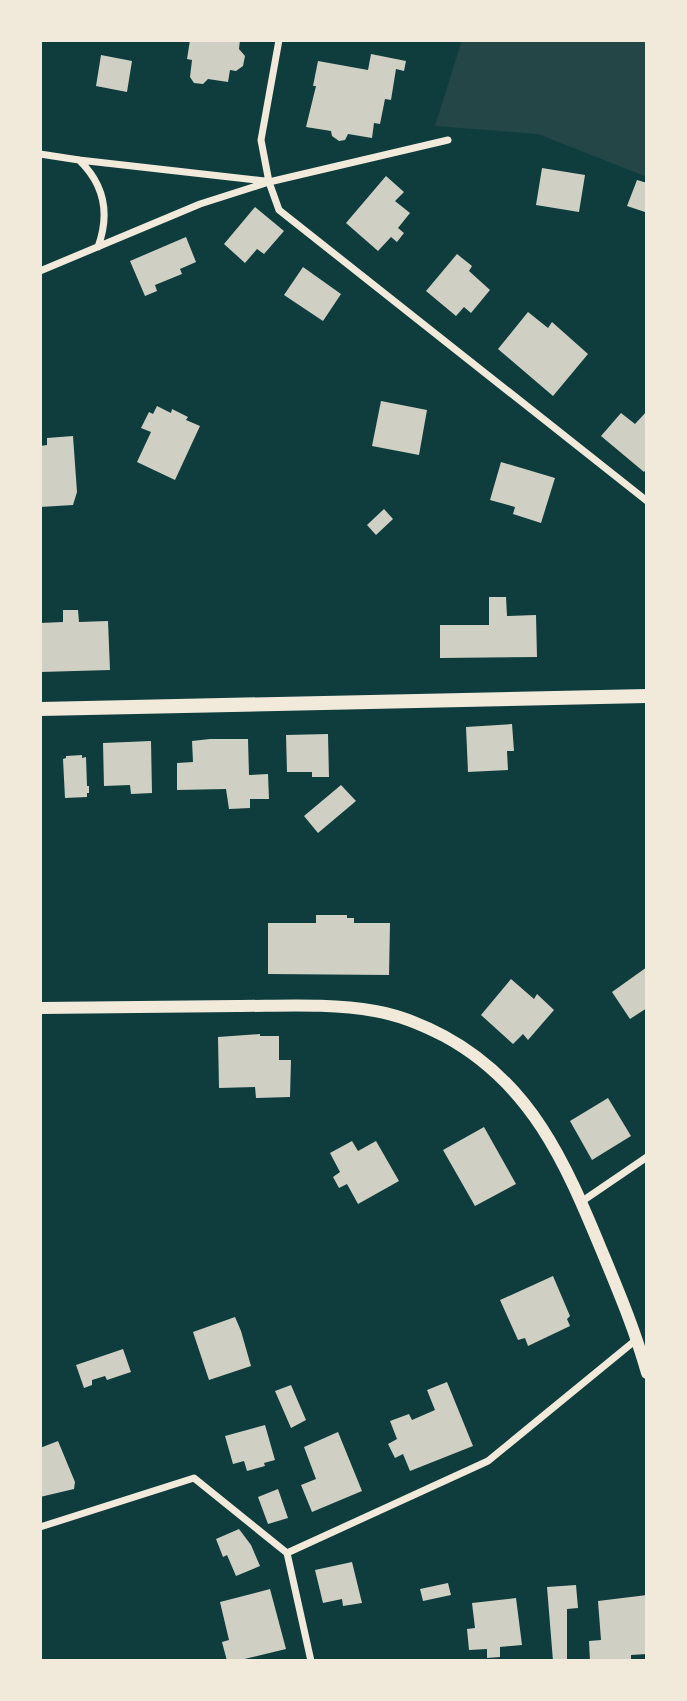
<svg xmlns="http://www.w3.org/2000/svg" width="687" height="1701" viewBox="0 0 687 1701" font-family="Quicksand,sans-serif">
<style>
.green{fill:#244646}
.building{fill:#cfcfc3}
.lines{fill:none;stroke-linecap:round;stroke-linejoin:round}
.minor{stroke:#f1e9da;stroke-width:7}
.tertiary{stroke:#f1e9da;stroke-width:12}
.secondary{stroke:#f1e9da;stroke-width:14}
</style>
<rect width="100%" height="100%" fill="#0f3d3e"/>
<!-- green -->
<path class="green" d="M462,40H647V177L538,134L435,126Z"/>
<!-- building -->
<path class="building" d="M190,40H240L239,49L245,56L243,66L236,71L230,70L228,82L208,79L203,84L194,83L190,77L192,60L187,59Z
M371,54L406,61L404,71L396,69L391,100L385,99L380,124L374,123L372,138L348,134L345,140L339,141L332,136L331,131L306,127L316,86H313L318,61L368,70Z
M101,55L132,61L127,92L96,86Z
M542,168L585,175L579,212L536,205Z
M386,176L404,192L395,201L410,213L398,228L404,233L397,242L391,237L378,251L346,223Z
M637,180L647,183L645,212L627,206Z
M255,207L284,231L264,254L257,249L245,263L224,244Z
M186,237L196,262L180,269L182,274L155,285L157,291L145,296L130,261Z
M457,254L472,266L469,271L490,290L471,313L464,307L456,316L426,291Z
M303,267L341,294L323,321L284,295Z
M528,312L548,328L552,322L588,354L553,396L498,349Z
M381,401L427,410L419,455L372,446Z
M157,406L171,413L172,409L188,417L186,420L200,426L175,480L137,462L151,432L141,428L149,412L153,414Z
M647,411V468L644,472L601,436L621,413L635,424Z
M73,436L77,492L73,505L40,507V446L47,445V438Z
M501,462L555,478L541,523L513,514L515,507L490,500Z
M384,509L393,519L376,535L367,525Z
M489,597H506L507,616L536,615L537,657L440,658V625H489Z
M63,610H78L79,622L108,621L110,670L40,672V623L63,622Z
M512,724L514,751H507L508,770L468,772L466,727Z
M328,734L329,777H312V772H287L286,735Z
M210,739H248L249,775L268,774L269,799H250V808L229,809L226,789L177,790V763L193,762L192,741Z
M151,741L152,793L131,794L130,785L104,786L103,743Z
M82,755V758L86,757L87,786H89V793H87V797L65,798L63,759L66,758V756Z
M341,785L356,801L318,833L304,816Z
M316,915H347V918H354V923H390L389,975L268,974V923H316Z
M647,967V1008L630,1019L612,992Z
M511,979L534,999L537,994L554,1010L528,1040L523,1034L513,1044L481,1015Z
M260,1034V1036H279V1060H291L290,1097L256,1098L255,1087L219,1088L218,1037Z
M608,1098L631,1136L592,1160L570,1121Z
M484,1127L516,1184L475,1206L443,1150Z
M352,1141L358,1151L376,1141L399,1181L358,1204L347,1184L339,1188L333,1177L340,1172L330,1153Z
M553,1276L570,1316L567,1319L570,1326L528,1346L525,1338L518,1340L500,1300Z
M235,1317L241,1331L251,1366L209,1380L193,1332Z
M123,1349L131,1372L107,1380L105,1376L92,1380V1385L84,1388L76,1365Z
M447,1382L473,1446L410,1471L403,1454L395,1458L388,1444L397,1439L390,1421L409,1414L412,1420L435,1410L427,1390Z
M291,1385L306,1420L291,1428L275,1391Z
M265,1425L275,1460L264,1463L265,1466L247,1471L244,1461L233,1464L225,1436Z
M338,1432L362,1491L312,1512L301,1485L316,1479L304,1447Z
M58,1441L75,1482L74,1489L40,1497V1448Z
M278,1489L288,1518L268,1524L258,1497Z
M239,1529L251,1545L260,1566L236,1576L227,1555L223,1557L216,1539Z
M352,1562L362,1603L343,1606L342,1599L323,1603L315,1570Z
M448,1583L451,1595L423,1601L420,1589Z
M576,1585L578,1608L567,1609V1661H553L547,1587Z
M270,1589L286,1649L236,1661H227L222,1642L229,1640L220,1602Z
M647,1595V1654L631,1655V1661H590L589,1641L601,1640L598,1601Z
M516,1598L522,1645L500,1647V1657L487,1658V1649L469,1650L467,1629L475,1628L472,1603Z"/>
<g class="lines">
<!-- minor -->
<path class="minor" d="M279,40L261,140L269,182L279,210L647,501
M40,154L79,160L265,181
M79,160C105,185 110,214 98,247
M40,271L200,204L269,182L448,140
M581,1202L647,1157
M40,1527L194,1478L287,1553
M287,1553L488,1461L637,1339
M287,1553L311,1661"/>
<!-- tertiary -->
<path class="tertiary" d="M40,1008C106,1007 171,1007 237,1006C282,1006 330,1003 375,1011C399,1015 423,1025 444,1036C531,1083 565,1162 601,1249C618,1290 635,1330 647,1373"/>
<!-- secondary -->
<path class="secondary" d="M40,709L647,696"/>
</g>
<!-- border -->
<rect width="687" height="1701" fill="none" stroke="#f1e9da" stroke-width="84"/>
</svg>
